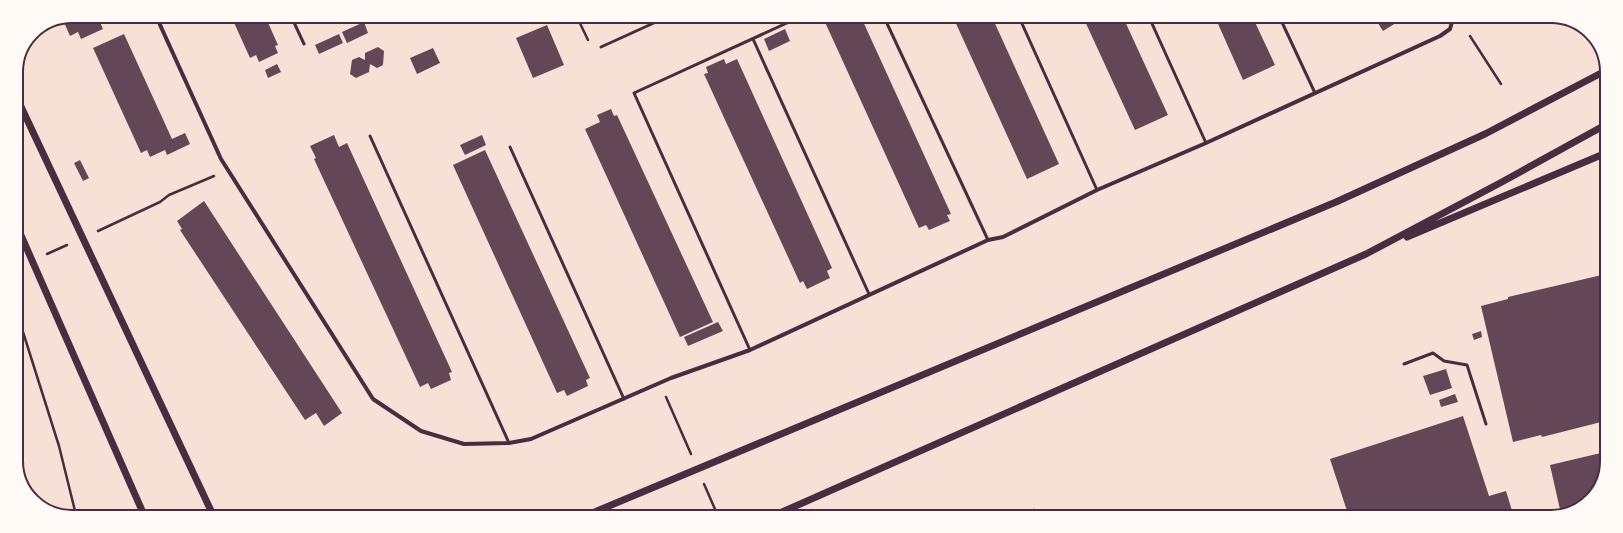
<svg xmlns="http://www.w3.org/2000/svg" width="1623" height="533" viewBox="0 0 1623 533" font-family="Manrope,sans-serif">
<style>
.building{fill:#644757}
.lines{fill:none;stroke-linecap:round;stroke-linejoin:round}
.path{stroke:#4a2c40;stroke-width:2.5}
.service{stroke:#4a2c40;stroke-width:3}
.minor{stroke:#4a2c40;stroke-width:4}
.tertiary{stroke:#4a2c40;stroke-width:7}
.rim{fill:none;stroke:#4a2c40;stroke-width:2}
</style>
<rect width="100%" height="100%" fill="#f7e1d7"/>
<!-- building -->
<path class="building" d="M72,16H100L103,21L100,22L103,29L81,39L78,32L70,36L63,20Z
M231,16H265L278,45L275,46L278,53L259,62L256,55L250,58Z
M828,17H861L951,214L947,215L950,221L929,230L926,225L919,228L824,20L828,18Z
M953,17H992L1059,164L1027,179Z
M1083,17H1123L1168,115L1135,130Z
M1215,17L1253,18L1275,65L1243,80Z
M1379,18H1404L1383,31L1376,20Z
M364,22L368,33L347,43L342,32Z
M547,25L564,65L533,78L516,38Z
M785,29L790,41L769,51L764,39Z
M124,34L172,139L185,133L190,144L167,155L165,150L150,157L147,150L141,153L93,48Z
M339,34L343,43L319,54L315,45Z
M378,47L384,51L383,65L377,68L370,64L369,72L356,78L350,74L352,60L359,57L365,60V53Z
M433,48L440,63L417,74L410,58Z
M724,59L726,64L737,59L832,268L827,271L830,278L807,289L803,281L800,283L704,74L708,73L706,67Z
M277,64L281,72L268,78L265,70Z
M611,109L614,116L617,115L713,322L680,337L585,129L600,122L597,115Z
M334,135L339,147L347,143L452,372L449,373L451,380L431,389L428,383L420,387L314,159L316,158L310,146Z
M482,135L486,145L465,155L460,145Z
M485,150L590,378L586,380L588,386L567,396L564,390L557,393L453,165Z
M80,160L89,178L83,181L74,163Z
M204,201L342,413L324,426L316,413L305,420L180,230L182,229L177,221Z
M1606,274L1605,421L1542,437L1541,435L1513,442L1481,306L1508,299V297Z
M718,322L723,331L688,346L684,337Z
M1481,331L1482,337L1474,340L1472,334Z
M1446,369L1452,388L1430,395L1423,376Z
M1455,394L1458,402L1441,407L1439,400Z
M1463,416L1489,496L1506,491L1514,517H1349L1330,459Z
M1605,452V476L1585,505L1561,514L1550,465Z"/>
<g class="lines">
<!-- path -->
<path class="path" d="M577,17L588,40
M1470,36L1501,84
M98,231L160,202L169,195L214,176
M47,254L67,245
M16,313L23,332L59,446L76,515
M666,397L691,454
M704,484L718,516
M1020,516L1034,510"/>
<!-- service -->
<path class="service" d="M291,16L304,44
M884,17L988,240
M1019,17L1097,190
M1149,17L1206,143
M1280,18L1315,93
M753,39L869,294
M601,47L667,17
M370,136L509,443
M510,147L624,399
M750,350L634,93L800,17
M1404,364L1433,353L1444,361L1467,365L1486,424"/>
<!-- minor -->
<path class="minor" d="M156,16L221,159L373,399L421,431L464,444L509,443L531,439L671,378L750,350L988,240L1003,237L1097,190L1206,143L1440,36L1450,29L1453,18"/>
<!-- tertiary -->
<path class="tertiary" d="M16,96L213,515
M16,224L144,515
M1407,237L1606,153
M585,516L1336,202L1485,134L1607,70
M773,516L1366,254L1500,183L1607,124"/>
</g>
<!-- crop -->
<path d="M0 0H1623V533H0ZM72 23H1551A49 49 0 0 1 1600 72V461A49 49 0 0 1 1551 510H72A49 49 0 0 1 23 461V72A49 49 0 0 1 72 23Z" fill="#fffaf5" fill-rule="evenodd"/>
<path class="rim" d="M72 23H1551A49 49 0 0 1 1600 72V461A49 49 0 0 1 1551 510H72A49 49 0 0 1 23 461V72A49 49 0 0 1 72 23Z"/>
</svg>
